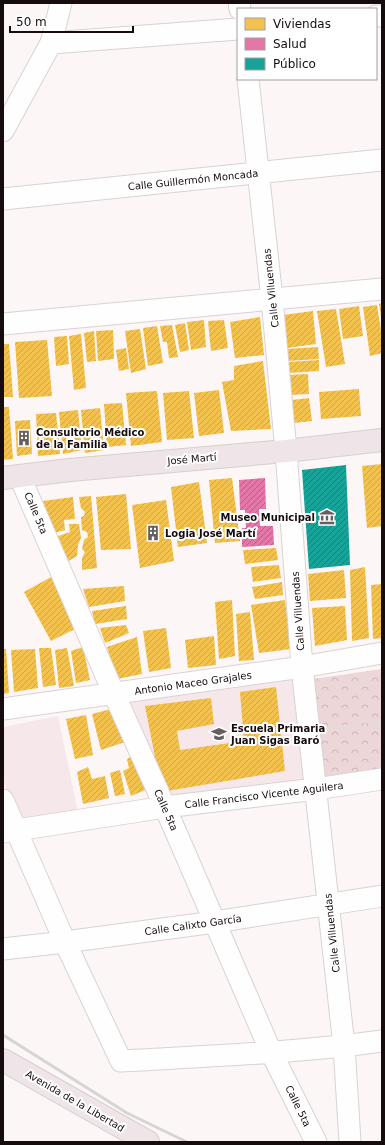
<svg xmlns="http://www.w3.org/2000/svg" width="385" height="1145" viewBox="0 0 385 1145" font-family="'DejaVu Sans',sans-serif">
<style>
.built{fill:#f6e8ea}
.park{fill:url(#park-crowns)}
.homes{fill:url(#homes-hatch)}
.health{fill:url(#health-hatch)}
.public{fill:url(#public-hatch)}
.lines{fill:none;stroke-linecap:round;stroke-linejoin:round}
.minor-casing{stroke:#dad2d2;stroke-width:23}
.major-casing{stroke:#d4d0d0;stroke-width:24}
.path{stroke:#dedcdc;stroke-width:2.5;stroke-dasharray:3 3;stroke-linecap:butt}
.minor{stroke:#fffefe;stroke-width:21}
.major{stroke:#efe5e8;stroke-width:22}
.rail{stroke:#d7d4d4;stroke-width:3}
.labels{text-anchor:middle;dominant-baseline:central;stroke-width:4;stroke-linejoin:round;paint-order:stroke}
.street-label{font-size:10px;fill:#160c0e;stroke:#fff}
.poi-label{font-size:10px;font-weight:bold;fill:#160c0e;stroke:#fff;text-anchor:start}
</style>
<defs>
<pattern id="park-crowns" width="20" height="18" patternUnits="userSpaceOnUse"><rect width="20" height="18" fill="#ecd6d8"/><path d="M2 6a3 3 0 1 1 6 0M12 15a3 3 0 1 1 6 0" fill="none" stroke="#cab6b8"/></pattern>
<pattern id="homes-hatch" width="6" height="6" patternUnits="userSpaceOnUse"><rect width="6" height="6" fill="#f2c14e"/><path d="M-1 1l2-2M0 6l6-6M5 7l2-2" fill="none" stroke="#cfa543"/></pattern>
<pattern id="health-hatch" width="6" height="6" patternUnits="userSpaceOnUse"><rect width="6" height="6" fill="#e377a8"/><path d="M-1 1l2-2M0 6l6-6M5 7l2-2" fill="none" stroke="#b76087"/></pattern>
<pattern id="public-hatch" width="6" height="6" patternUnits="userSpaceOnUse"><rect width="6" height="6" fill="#17a398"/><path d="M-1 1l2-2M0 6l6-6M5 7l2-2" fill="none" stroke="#14837a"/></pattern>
</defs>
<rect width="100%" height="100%" fill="#fcf6f6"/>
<!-- built -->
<path class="built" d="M293,679L309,786L167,800L125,703Z
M58,716L78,812L20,818L3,781V727Z"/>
<!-- park -->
<path class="park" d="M382,669V774L324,781L313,679Z"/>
<!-- homes -->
<path class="homes" d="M382,303V317H381L379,304Z
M377,305L382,337V353L370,356L363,307Z
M359,306L363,336L343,339L339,309Z
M336,309L345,364L326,367L317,311Z
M313,311L316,344L287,348L283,315Z
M260,317L264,355L235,358L230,322Z
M204,320L206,347L191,350L187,322Z
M224,320L228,348L211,351L208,321Z
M185,323L189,350L180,352L175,325Z
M172,325L178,357L169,358L167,342H163L160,326Z
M157,326L163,363L148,366L143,328Z
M140,329L146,369L131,373L125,331Z
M113,330L114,359L98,361L96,331Z
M94,331L96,361L87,362L84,333Z
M81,334L86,388L74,390L69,336Z
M67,336L69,364L56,366L54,337Z
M47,340L52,396L19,398L15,342Z
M3,344H9L13,397H3Z
M318,347L319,359L287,361V349Z
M126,348L129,369L119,371L116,350Z
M319,360V371L288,373V362Z
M263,361L271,429L231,431L222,382L234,380V366Z
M308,374L309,394L290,395L289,375Z
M359,389L361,416L321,419L319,392Z
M219,390L224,433L199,436L194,393Z
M157,391L162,442L131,446L126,393Z
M189,391L194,438L167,440L163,393Z
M309,398L312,421L294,423L292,400Z
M122,403L126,445L107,447L104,404Z
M3,407H9L13,459L3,460Z
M100,408L104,450L85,453L81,410Z
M78,410L82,450L63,454L59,412Z
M56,413L60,454L38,456L36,414Z
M30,420L32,454L17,456L15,421Z
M382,464V526L367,528L362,466Z
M232,478L240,541L215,543L209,480Z
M199,482L207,543L178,547L171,487Z
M126,494L131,549L101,550L96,497Z
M91,496L97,568L82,570V558L85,552L82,549L84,540L88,537L87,532L82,530L81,517L84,516L85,512L81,508L79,497Z
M73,497L75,519L64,520L65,530L54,533L43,501Z
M166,500L174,561L140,568L132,505Z
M69,524H79L81,538L78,545L77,556L65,563L55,537L70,532Z
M276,548L278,560L245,564L243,550Z
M279,565L281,578L253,582L251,567Z
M365,567L369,638L352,641L350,570Z
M344,570L346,598L310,601L308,574Z
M51,577L77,628L51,641L24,592Z
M282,582L283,595L255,599L252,587Z
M382,584V638L373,639L371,585Z
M124,586L125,601L89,607L83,589Z
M232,600L235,656L219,659L215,602Z
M285,600L291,649L259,653L251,605Z
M126,606L127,619L95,624L92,611Z
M345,606L347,640L315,646L312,608Z
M250,612L254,660L239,661L236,614Z
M126,625L129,633L105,643L100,628Z
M166,628L171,668L149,672L143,631Z
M214,636L216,665L188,668L185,640Z
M137,637L142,674L117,679L107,647Z
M83,647L90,680L76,683L71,651Z
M39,648H51L56,685L43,687Z
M67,648L74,686L59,688L55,650Z
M3,649H6L9,693L3,694Z
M35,649L38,688L14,692L11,650Z
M276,687L285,771L167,791L156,762L145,706L211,698L214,724L177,731L180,750L244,741L240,692Z
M111,709L125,742L101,750L92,714Z
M86,715L93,755L75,759L66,719Z
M132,756L148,789L131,796L123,771L129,768L127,759Z
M88,767L92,779L105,776L109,798L83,804L77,772Z
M120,770L125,794L115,796L110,773Z"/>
<!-- health -->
<path class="health" d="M265,478L266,509H259L260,526H273L274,545L242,547V528H246L245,510H240L239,480Z"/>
<!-- public -->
<path class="public" d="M346,465L350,565L309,569L302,470Z"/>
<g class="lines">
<!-- minor casing -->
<g class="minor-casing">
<path id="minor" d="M239,3L240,9
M376,16H382
M51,43L238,29
M248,79L272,299L286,451L302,667L344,1046L350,1142
M3,131L51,43L61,3
M3,199L382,160
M3,324L382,289
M20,477L114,694L165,807L271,1052L316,1142
M3,709L302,667L382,653
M3,800L65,942L121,1061C208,1056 295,1053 382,1041
M4,832L165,807L316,789L382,779
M3,949L65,942L215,922L382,896"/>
</g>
<!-- major casing -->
<g class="major-casing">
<path id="major" d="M3,478L70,470L286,451L382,440
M3,1060L148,1142"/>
</g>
<!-- path -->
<path class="path" d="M328,728L382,721"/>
<!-- minor -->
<use href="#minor" class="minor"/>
<!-- major -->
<use href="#major" class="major"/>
<!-- rail -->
<path class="rail" d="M3,1035L127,1113L187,1142"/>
</g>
<!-- icons -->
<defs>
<g id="building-bare" transform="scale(1.2)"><path d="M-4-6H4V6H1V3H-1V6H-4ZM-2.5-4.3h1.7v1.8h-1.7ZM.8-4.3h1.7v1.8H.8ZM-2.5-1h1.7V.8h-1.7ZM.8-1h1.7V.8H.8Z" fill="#665e5f" stroke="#fff" stroke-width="2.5" paint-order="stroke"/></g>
<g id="museum-bare" transform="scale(1.2)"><path d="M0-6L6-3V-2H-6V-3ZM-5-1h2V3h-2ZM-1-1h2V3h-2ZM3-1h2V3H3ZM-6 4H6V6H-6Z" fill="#665e5f" stroke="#fff" stroke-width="2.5" paint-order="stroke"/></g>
<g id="school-bare" transform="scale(1.2)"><path d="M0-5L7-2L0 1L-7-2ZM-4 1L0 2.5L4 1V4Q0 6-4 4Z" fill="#665e5f" stroke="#fff" stroke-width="2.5" paint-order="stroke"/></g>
</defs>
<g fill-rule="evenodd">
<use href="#building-bare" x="24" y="438"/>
<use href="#museum-bare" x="327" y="517"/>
<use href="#building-bare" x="153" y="533"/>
<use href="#school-bare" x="219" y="734"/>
</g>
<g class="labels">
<!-- street labels -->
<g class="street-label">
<text transform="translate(193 180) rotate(-6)">Calle Guillermón Moncada</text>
<text transform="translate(271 288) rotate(-96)">Calle Villuendas</text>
<text transform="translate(192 459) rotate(-5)">José Martí</text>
<text transform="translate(36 513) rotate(67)">Calle 5ta</text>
<text transform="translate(298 611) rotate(-94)">Calle Villuendas</text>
<text transform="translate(193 683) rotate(-8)">Antonio Maceo Grajales</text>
<text transform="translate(264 795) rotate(-7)">Calle Francisco Vicente Aguilera</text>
<text transform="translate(166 810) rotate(66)">Calle 5ta</text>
<text transform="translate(193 925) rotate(-8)">Calle Calixto García</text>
<text transform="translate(332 933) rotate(-96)">Calle Villuendas</text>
<text transform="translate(75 1101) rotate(30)">Avenida de la Libertad</text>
<text transform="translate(298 1106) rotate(64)">Calle 5ta</text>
</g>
<!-- poi labels -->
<g class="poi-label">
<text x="36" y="432">Consultorio Médico<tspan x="36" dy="12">de la Familia</tspan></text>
<text x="315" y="517" text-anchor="end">Museo Municipal</text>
<text x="165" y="533">Logia José Martí</text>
<text x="231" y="728">Escuela Primaria<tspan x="231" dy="12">Juan Sigas Baró</tspan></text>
</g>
</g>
<!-- border -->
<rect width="385" height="1145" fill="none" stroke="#160c0e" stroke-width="8"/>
<!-- legend -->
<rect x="237" y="8" width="140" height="72" fill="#ffffff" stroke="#a29e9f"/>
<rect x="245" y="18" width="20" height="12" fill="#f2c14e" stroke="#a29e9f"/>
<text x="273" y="28" font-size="12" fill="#160c0e">Viviendas</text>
<rect x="245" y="38" width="20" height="12" fill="#e377a8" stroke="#a29e9f"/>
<text x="273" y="48" font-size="12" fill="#160c0e">Salud</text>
<rect x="245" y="58" width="20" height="12" fill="#17a398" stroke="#a29e9f"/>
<text x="273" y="68" font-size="12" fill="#160c0e">Público</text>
<!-- scale -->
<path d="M10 26v6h123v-6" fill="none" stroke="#160c0e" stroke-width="2"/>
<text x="16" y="26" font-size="12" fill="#160c0e" stroke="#ffffff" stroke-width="3" paint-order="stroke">50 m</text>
</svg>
